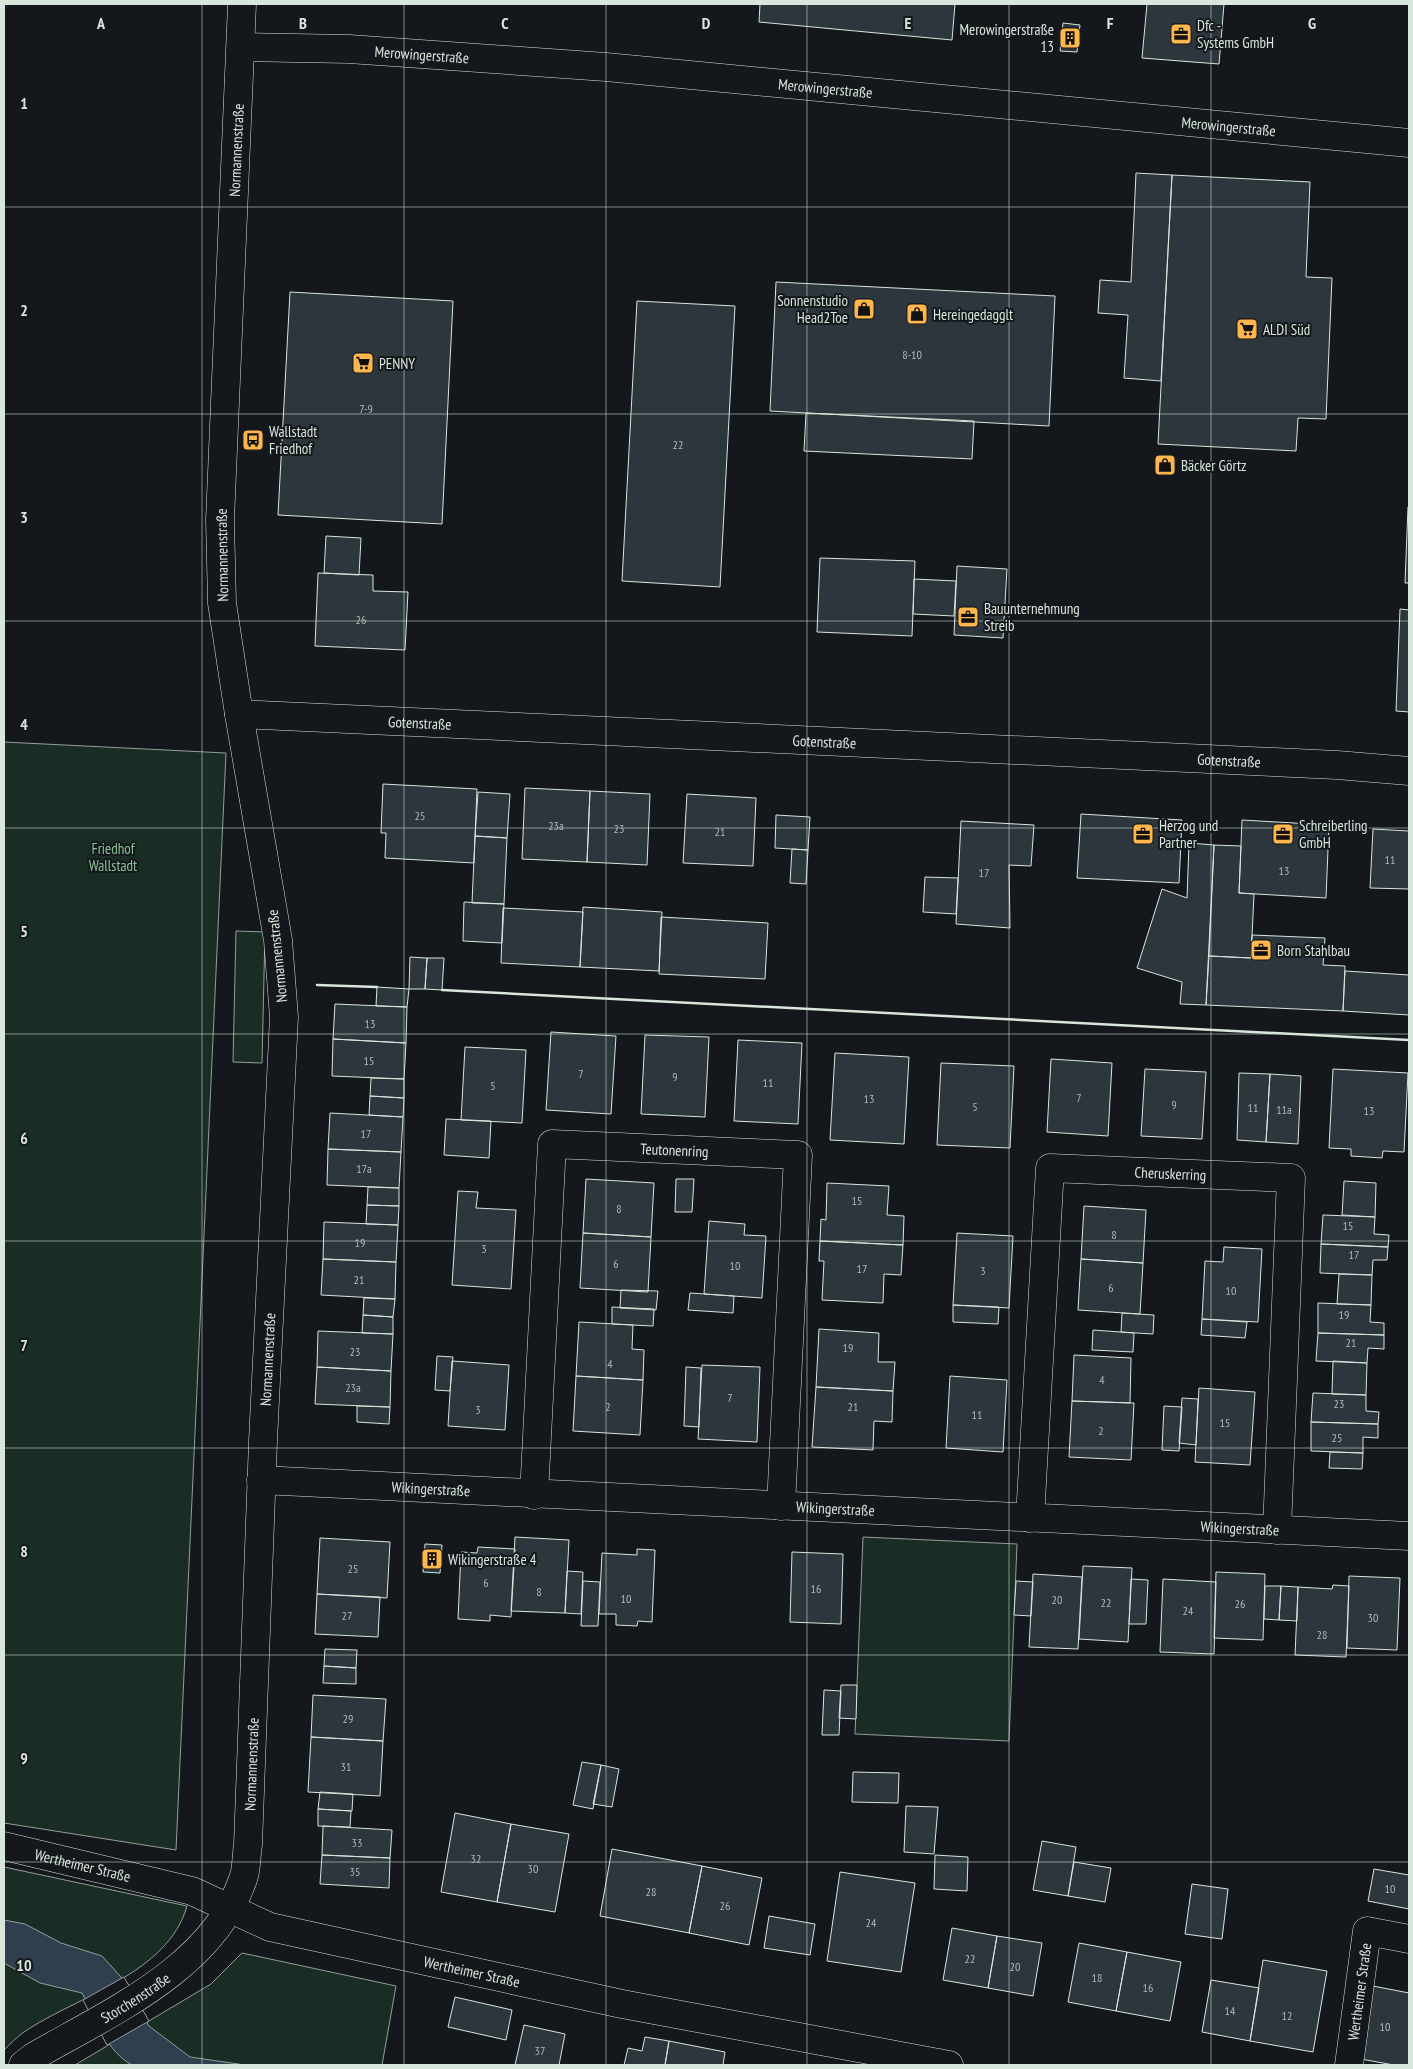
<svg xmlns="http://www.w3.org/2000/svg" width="1413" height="2069" viewBox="0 0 1413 2069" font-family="'PT Sans Narrow',sans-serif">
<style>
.green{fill:#1a2d24;stroke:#939e99}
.water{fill:#2f3f4d;stroke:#939e99}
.pier{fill:#14181c;stroke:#939e99}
.building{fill:#2c363c;stroke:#d8e6dc}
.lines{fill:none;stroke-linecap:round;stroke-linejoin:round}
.minor-casing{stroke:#d8e6dc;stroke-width:29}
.minor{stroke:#14181c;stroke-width:28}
.wall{stroke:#d8e6dc;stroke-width:2.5}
.grid{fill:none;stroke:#d8e6dc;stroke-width:1;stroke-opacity:0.55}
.labels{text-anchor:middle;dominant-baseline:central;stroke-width:4;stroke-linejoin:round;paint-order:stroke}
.number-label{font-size:12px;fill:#adbab4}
.poi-label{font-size:15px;fill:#d8e6dc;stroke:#14181c;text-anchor:start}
.street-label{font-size:15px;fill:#d8e6dc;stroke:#14181c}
.park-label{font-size:15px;fill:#8ac095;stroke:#14181c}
.grid-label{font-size:16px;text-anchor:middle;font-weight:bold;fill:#d8e6dc;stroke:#14181c;stroke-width:4;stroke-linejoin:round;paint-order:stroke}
</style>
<rect width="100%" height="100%" fill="#14181c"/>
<!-- green -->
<path class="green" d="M4,742L226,753L176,1850L4,1823Z
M236,931L265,932L262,1063L233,1062Z
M863,1537L1017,1544L1009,1741L855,1734Z
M4,1867L187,1906C168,1974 77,1996 24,2032C17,2037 10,2044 4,2050Z
M242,1953L396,1986L382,2065H75L211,1984Z"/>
<!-- water -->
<path class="water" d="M4,1920L25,1924L61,1943L102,1956L121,1977L149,2026L190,2057L245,2065H132C107,2052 95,2017 82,1993L40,1983L4,1963Z"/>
<!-- pier -->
<path class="pier" d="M124,1977L149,2021L107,2045L83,2000Z"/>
<!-- building -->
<path class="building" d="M760,4H955L952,40L759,22Z
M1147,4H1224L1219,64L1142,58Z
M1063,23L1080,25L1077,52L1060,51Z
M1136,173L1172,175L1161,381L1124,378L1128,315L1098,313L1100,280L1131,282Z
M1172,175L1310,182L1306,277L1332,278L1326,419L1298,418L1296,451L1158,444Z
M776,282L1055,296L1049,426L770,411Z
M290,292L453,301L442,524L278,515Z
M637,301L735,306L720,587L622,581Z
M806,413L974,421L972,459L804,451Z
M1408,507H1409V583H1405Z
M326,536L361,538L359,575L324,573Z
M820,558L915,561L912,636L817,632Z
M957,566L1007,569L1003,638L954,635Z
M318,573L373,575V591L408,592L405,650L315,646Z
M914,579L956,581L954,616L913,614Z
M1400,609L1409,610V712L1396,711Z
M383,784L477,789L474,863L385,858L386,833H381Z
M525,788L590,791L587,862L522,859Z
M590,791L650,794L647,865L587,862Z
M478,792L510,794L507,838L475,836Z
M687,794L756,798L753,866L683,863Z
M1081,814L1182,820L1179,883L1077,878Z
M776,815L810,817L808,850L775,848Z
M1242,820L1329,825L1326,898L1239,893Z
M961,821L1034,825L1031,866L1009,865L1010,928L956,924Z
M1373,829L1409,831V889L1370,888Z
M475,836L507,838L504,904L472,903Z
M1189,843L1214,845L1206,1005L1180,1004L1182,982L1137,968L1162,889L1187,898Z
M1214,845L1241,846L1239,893L1254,894L1251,958L1209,956Z
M792,849L808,850L806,884L790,883Z
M925,877L958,878L956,914L923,912Z
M464,902L504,904L502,943L463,941Z
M583,907L662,912L659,971L580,967Z
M503,908L583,912L580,967L501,963Z
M661,917L768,923L765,979L659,974Z
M1252,935L1325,938L1323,965L1345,966L1343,1011L1206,1005L1209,956L1251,958Z
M410,957L427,958L425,989H409Z
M427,958H444L442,990L425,989Z
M1345,971L1409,975V1015L1343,1011Z
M377,987L409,989L407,1007L376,1006Z
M335,1004L407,1007L406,1043L333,1039Z
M551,1032L616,1036L611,1114L546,1110Z
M645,1035L709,1037L705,1117L641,1114Z
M333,1039L406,1043L404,1079L332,1076Z
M738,1040L802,1043L798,1124L734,1121Z
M465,1047L526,1050L522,1123L461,1120Z
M835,1053L909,1057L904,1144L830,1140Z
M1051,1059L1112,1063L1108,1136L1047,1132Z
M941,1063L1014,1066L1010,1148L937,1145Z
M1145,1069L1206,1072L1202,1139L1141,1136Z
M1333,1069L1408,1073L1404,1152L1383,1151L1382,1158L1351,1156V1149L1329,1148Z
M1239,1073L1270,1074L1266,1142L1237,1140Z
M1270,1074L1301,1076L1298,1144L1266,1142Z
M371,1078L404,1079V1098L370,1096Z
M370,1096L404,1098L403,1117L369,1115Z
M330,1113L403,1117L401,1152L328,1149Z
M446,1119L491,1121L489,1158L444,1155Z
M328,1149L401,1152L399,1188L327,1185Z
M586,1179L654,1183L651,1237L583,1233Z
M676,1179H694L692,1212H675Z
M1344,1181L1376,1183L1375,1217L1342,1215Z
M827,1183L889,1186L887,1215L904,1216L903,1245L820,1241L821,1219L826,1220Z
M368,1187L399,1188V1206L367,1205Z
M458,1191L478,1192L476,1208L516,1210L511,1289L452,1285Z
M367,1205L399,1206L398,1225L366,1224Z
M1084,1206L1146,1210L1143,1263L1081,1259Z
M1323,1215L1375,1217L1374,1234L1389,1235L1388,1247L1321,1244Z
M709,1221L745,1224L744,1235L766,1236L762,1298L704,1294Z
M324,1222L398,1225L396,1262L323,1259Z
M583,1233L651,1237L648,1292L580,1288Z
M957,1233L1013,1236L1009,1308L953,1305Z
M820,1241L903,1245L901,1275L884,1274L883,1303L822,1300L824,1261H819Z
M1321,1244L1388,1247L1387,1260H1373L1372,1275L1320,1273Z
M1224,1247L1262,1249L1258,1322L1202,1319L1205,1261L1223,1262Z
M323,1259L396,1262L395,1299L321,1295Z
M1081,1259L1143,1263L1140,1314L1078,1310Z
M1339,1274L1372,1275L1371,1305L1337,1304Z
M621,1290L658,1291L656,1310L620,1308Z
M690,1293L734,1296L733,1313L688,1310Z
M364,1298L395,1299L393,1317L363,1315Z
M1318,1303L1371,1305L1370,1322L1384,1323V1335L1318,1333Z
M953,1305L999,1307L998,1324L953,1322Z
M612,1307L654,1309L653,1326L612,1324Z
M1122,1313L1154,1315L1153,1334L1121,1332Z
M363,1315L393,1317V1334L362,1333Z
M1202,1319L1247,1322L1245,1338L1201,1335Z
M579,1322L633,1325L632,1349L644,1350L643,1380L576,1376Z
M819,1329L879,1333L878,1362H895L893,1391L816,1387Z
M1093,1330L1134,1333L1133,1352L1092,1350Z
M318,1331L393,1334L391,1371L317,1367Z
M1318,1333L1384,1335V1349L1368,1348L1367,1363L1316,1361Z
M1074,1355L1131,1358L1130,1403L1072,1401Z
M437,1356L453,1357L450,1391L435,1390Z
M452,1361L509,1365L505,1430L448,1426Z
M1333,1361L1367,1363L1366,1395L1332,1394Z
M702,1365L760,1367L757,1442L698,1439Z
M317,1367L391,1371L390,1407L315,1404Z
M686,1367L701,1368L699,1427L684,1426Z
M576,1376L643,1380L640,1435L573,1431Z
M950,1376L1007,1380L1003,1452L946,1448Z
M816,1387L893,1391L892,1422L874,1421L873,1450L812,1447Z
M1199,1388L1255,1392L1250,1465L1195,1462Z
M1313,1393L1366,1395V1411L1379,1412L1378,1424L1311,1422Z
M1182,1398L1198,1399L1196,1445L1179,1443Z
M1072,1401L1134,1403L1131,1460L1069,1457Z
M357,1406L390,1407L389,1424L357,1422Z
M1164,1406L1182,1407L1179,1451L1162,1450Z
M1311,1422L1378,1424V1438L1363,1437V1453L1311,1451Z
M1330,1452L1363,1453L1362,1469L1329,1468Z
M515,1537L569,1540L565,1613L511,1611Z
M320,1538L390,1542L387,1598L317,1594Z
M425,1544L442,1545L440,1573L423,1572Z
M478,1547L515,1549L511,1617L490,1615V1621L458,1619L461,1552L477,1553Z
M637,1549L655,1550L652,1622L638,1621L637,1626L616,1625V1614H599L602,1553L637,1555Z
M792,1552L843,1554L841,1624L790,1622Z
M1083,1566L1132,1568L1128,1642L1079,1639Z
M567,1571L583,1572L581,1614L565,1613Z
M1216,1572L1265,1574L1263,1640L1214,1638Z
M1033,1574L1082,1577L1078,1649L1029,1647Z
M1349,1576L1400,1578L1397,1650L1347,1648Z
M1131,1579L1148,1580L1146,1624H1129Z
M1163,1579L1216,1582L1214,1654L1160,1652Z
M583,1581L600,1582L598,1626H581Z
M1016,1581L1033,1582L1031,1616L1014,1615Z
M1333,1585L1349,1586L1346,1657L1295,1655L1298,1587L1332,1589Z
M1265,1586H1281L1279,1620L1264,1619Z
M1281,1586L1298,1587L1297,1621L1279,1620Z
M317,1594L380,1597L378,1637L315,1634Z
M325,1649L357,1650L356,1668L324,1666Z
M324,1666L356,1668V1684L323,1683Z
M841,1685H857L856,1719L839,1718Z
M824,1690L841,1691L839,1735H822Z
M313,1695L386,1699L383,1741L311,1737Z
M311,1737L383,1741L380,1796L308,1792Z
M582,1762L601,1765L593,1809L573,1805Z
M601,1765L619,1769L612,1807L593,1804Z
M853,1772L899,1773L898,1803L852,1802Z
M320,1792L353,1794L352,1811L318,1809Z
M906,1806L938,1807L934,1854L904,1852Z
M318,1809L351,1811L350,1827L318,1826Z
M455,1813L511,1824L497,1902L441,1892Z
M511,1824L569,1834L555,1912L497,1902Z
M323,1826L392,1830L390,1858L322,1855Z
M1042,1841L1076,1847L1068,1896L1033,1890Z
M612,1849L702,1866L689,1933L600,1916Z
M322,1855L390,1858L389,1888L320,1884Z
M935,1855L968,1857L967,1891L934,1889Z
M1074,1862L1111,1868L1105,1902L1068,1896Z
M702,1866L762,1878L749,1945L689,1933Z
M1374,1869L1409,1875V1909L1368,1901Z
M840,1872L915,1883L901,1972L827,1961Z
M1192,1884L1228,1889L1222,1939L1185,1934Z
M769,1916L815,1924L810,1955L764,1948Z
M952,1928L997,1936L988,1988L943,1980Z
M997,1936L1042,1943L1033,1996L988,1988Z
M1079,1943L1127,1952L1116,2011L1068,2002Z
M1127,1952L1181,1962L1170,2021L1116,2011Z
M1263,1960L1327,1971L1313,2052L1250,2041Z
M1211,1980L1259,1988L1250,2041L1202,2032Z
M1368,1985L1409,1993V2065H1394L1355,2058Z
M455,1997L512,2010L506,2040L448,2027Z
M524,2025L565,2034L559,2065H515Z
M645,2037L669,2041L665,2065H624L628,2048L642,2051Z
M669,2041L725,2052L723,2065H665Z"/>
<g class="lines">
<!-- minor casing -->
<g class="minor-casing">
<g id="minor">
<path id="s1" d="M241,47L349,49L606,67L1409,143"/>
<path id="s2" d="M239,714L1337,765L1409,771"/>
<path id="s3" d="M261,1480L1409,1536"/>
<path id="s4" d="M534,1495L552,1144L798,1155L781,1506"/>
<path id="s5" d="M1030,1518L1050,1168L1291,1178L1277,1530"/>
<path id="s6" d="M4,1846L192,1891L270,1927L622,2004L949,2065"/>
<path id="s7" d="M23,2065L33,2057C109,2013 213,1968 243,1879C247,1869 246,1856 248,1845L263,1441L284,1017L278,940L239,714L222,603L220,520L242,4"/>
<path id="s8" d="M1349,2065L1367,1931L1409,1939"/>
</g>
</g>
<!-- minor -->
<use href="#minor" class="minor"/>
<!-- wall -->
<path class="wall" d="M317,985L377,987
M442,990L1409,1040"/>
</g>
<!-- grid -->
<path class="grid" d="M202,4V2065M404,4V2065M606,4V2065M807,4V2065M1009,4V2065M1211,4V2065M4,207H1409M4,414H1409M4,621H1409M4,828H1409M4,1034H1409M4,1241H1409M4,1448H1409M4,1655H1409M4,1862H1409"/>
<!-- icons -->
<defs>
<g id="office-square" transform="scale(1.125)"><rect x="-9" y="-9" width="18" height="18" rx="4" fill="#ffb74d" stroke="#14181c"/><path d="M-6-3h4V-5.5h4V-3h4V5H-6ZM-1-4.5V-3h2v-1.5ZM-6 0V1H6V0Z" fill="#111"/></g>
<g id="building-square" transform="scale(1.125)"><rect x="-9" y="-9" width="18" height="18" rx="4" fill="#ffb74d" stroke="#14181c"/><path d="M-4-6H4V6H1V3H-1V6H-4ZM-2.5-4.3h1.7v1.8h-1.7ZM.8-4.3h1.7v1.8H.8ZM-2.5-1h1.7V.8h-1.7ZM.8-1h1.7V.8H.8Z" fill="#111"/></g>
<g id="shop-square" transform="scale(1.125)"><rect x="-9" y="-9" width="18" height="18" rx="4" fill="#ffb74d" stroke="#14181c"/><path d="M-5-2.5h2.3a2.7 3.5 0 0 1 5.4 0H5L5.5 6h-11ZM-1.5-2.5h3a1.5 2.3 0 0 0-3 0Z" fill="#111"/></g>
<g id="supermarket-square" transform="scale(1.125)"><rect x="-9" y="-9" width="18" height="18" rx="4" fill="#ffb74d" stroke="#14181c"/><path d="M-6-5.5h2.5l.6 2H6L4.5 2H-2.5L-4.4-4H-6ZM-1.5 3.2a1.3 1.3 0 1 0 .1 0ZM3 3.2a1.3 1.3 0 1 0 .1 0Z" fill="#111"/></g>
<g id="bus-square" transform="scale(1.125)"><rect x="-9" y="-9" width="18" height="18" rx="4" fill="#ffb74d" stroke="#14181c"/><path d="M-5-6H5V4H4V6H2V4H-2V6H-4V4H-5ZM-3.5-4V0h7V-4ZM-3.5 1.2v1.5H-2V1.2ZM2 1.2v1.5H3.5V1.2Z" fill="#111"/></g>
</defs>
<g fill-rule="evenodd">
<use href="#office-square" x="1181" y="34"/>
<use href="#building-square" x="1070" y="38"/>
<use href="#shop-square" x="864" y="309"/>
<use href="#shop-square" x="917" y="314"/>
<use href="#supermarket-square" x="1247" y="329"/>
<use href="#supermarket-square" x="363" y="363"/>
<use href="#bus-square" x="253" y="440"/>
<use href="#shop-square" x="1165" y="465"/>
<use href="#office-square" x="968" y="617"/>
<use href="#office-square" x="1143" y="834"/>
<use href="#office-square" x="1283" y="834"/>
<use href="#office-square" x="1261" y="950"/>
<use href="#building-square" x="432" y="1559"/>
</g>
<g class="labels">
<!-- number labels -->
<g class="number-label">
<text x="912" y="354">8-10</text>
<text x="366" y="408">7-9</text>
<text x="678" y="444">22</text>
<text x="361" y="619">26</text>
<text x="420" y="815">25</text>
<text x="556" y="825">23a</text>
<text x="619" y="828">23</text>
<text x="720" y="831">21</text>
<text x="1390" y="859">11</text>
<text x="1284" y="870">13</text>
<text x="984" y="872">17</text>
<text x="370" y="1023">13</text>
<text x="369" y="1060">15</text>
<text x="581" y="1073">7</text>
<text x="675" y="1076">9</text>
<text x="768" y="1082">11</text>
<text x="493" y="1085">5</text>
<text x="1079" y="1097">7</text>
<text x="869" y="1098">13</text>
<text x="1174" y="1104">9</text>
<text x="975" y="1106">5</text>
<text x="1253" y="1107">11</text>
<text x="1284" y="1109">11a</text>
<text x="1369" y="1110">13</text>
<text x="366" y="1133">17</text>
<text x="364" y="1168">17a</text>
<text x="857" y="1200">15</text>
<text x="619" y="1208">8</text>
<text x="1348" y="1225">15</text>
<text x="1114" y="1234">8</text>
<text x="360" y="1242">19</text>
<text x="484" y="1248">3</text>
<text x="1354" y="1254">17</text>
<text x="616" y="1263">6</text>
<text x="735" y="1265">10</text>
<text x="862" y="1268">17</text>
<text x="983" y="1270">3</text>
<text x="359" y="1279">21</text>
<text x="1111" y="1287">6</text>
<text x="1231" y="1290">10</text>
<text x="1344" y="1314">19</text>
<text x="1351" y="1342">21</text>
<text x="848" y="1347">19</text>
<text x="355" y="1351">23</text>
<text x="610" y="1363">4</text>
<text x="1102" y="1379">4</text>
<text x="353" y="1387">23a</text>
<text x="730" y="1397">7</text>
<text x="1339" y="1403">23</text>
<text x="608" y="1406">2</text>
<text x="853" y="1406">21</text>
<text x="478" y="1409">3</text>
<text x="977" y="1414">11</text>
<text x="1225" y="1422">15</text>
<text x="1101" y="1430">2</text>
<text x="1337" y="1437">25</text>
<text x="353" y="1568">25</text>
<text x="486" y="1582">6</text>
<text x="816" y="1588">16</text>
<text x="539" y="1591">8</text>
<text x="626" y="1598">10</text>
<text x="1057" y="1599">20</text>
<text x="1106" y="1602">22</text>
<text x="1240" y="1603">26</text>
<text x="1188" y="1610">24</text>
<text x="347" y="1615">27</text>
<text x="1373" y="1617">30</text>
<text x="1322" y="1634">28</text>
<text x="348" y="1718">29</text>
<text x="346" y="1766">31</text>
<text x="357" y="1842">33</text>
<text x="476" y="1858">32</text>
<text x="533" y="1868">30</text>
<text x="355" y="1871">35</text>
<text x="1390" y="1888">10</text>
<text x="651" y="1891">28</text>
<text x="725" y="1905">26</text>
<text x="871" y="1922">24</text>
<text x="970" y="1958">22</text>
<text x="1015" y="1966">20</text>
<text x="1097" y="1977">18</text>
<text x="1148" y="1987">16</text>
<text x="1230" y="2010">14</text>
<text x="1287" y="2015">12</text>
<text x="1385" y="2026">10</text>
<text x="540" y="2050">37</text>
</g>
<!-- poi labels -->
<g class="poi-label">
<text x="1197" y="25">Dfc -<tspan x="1197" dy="17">Systems GmbH</tspan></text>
<text x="1054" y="29" text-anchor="end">Merowingerstraße<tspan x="1054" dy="17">13</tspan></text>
<text x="848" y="300" text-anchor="end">Sonnenstudio<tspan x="848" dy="17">Head2Toe</tspan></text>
<text x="933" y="314">Hereingedagglt</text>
<text x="1263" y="329">ALDI Süd</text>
<text x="379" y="363">PENNY</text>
<text x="269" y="431">Wallstadt<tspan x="269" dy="17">Friedhof</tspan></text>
<text x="1181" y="465">Bäcker Görtz</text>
<text x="984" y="608">Bauunternehmung<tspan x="984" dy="17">Streib</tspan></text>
<text x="1159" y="825">Herzog und<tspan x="1159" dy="17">Partner</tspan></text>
<text x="1299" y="825">Schreiberling<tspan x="1299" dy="17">GmbH</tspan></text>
<text x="1277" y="950">Born Stahlbau</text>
<text x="448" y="1559">Wikingerstraße 4</text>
</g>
<!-- street labels -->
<g class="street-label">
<text stroke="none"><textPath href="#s1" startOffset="181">Merowingerstraße</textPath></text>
<text stroke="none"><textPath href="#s1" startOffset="586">Merowingerstraße</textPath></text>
<text stroke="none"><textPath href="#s1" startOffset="991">Merowingerstraße</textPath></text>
<text stroke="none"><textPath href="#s7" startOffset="2030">Normannenstraße</textPath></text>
<text transform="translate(222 555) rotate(-91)">Normannenstraße</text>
<text stroke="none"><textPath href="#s2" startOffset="181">Gotenstraße</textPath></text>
<text stroke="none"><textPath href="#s2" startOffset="586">Gotenstraße</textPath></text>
<text stroke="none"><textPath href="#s2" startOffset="991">Gotenstraße</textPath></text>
<text transform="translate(277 956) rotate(-96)">Normannenstraße</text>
<text stroke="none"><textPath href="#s4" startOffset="474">Teutonenring</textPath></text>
<text stroke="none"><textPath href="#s5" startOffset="471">Cheruskerring</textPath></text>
<text stroke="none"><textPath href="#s7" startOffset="815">Normannenstraße</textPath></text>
<text stroke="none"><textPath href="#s3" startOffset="170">Wikingerstraße</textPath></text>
<text stroke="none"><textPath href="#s3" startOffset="575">Wikingerstraße</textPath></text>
<text stroke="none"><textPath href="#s3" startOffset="980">Wikingerstraße</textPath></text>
<text stroke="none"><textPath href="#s7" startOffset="410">Normannenstraße</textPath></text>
<text stroke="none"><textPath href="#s6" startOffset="81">Wertheimer Straße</textPath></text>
<text stroke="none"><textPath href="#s6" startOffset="486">Wertheimer Straße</textPath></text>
<text stroke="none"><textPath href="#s8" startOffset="74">Wertheimer Straße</textPath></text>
<text stroke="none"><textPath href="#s7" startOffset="131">Storchenstraße</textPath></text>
</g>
<!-- park labels -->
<g class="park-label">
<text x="113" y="848">Friedhof<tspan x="113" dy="17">Wallstadt</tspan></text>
</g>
</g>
<g class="grid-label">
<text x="101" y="29">A</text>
<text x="303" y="29">B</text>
<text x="505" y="29">C</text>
<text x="706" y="29">D</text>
<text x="908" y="29">E</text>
<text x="1110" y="29">F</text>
<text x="1312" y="29">G</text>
<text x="24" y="109">1</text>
<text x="24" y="316">2</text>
<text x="24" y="523">3</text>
<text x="24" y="730">4</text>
<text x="24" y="937">5</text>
<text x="24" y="1144">6</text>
<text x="24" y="1351">7</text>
<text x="24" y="1557">8</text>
<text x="24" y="1764">9</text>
<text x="24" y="1971">10</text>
</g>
<!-- border -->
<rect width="1413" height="2069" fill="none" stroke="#d8e6dc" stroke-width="10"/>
</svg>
